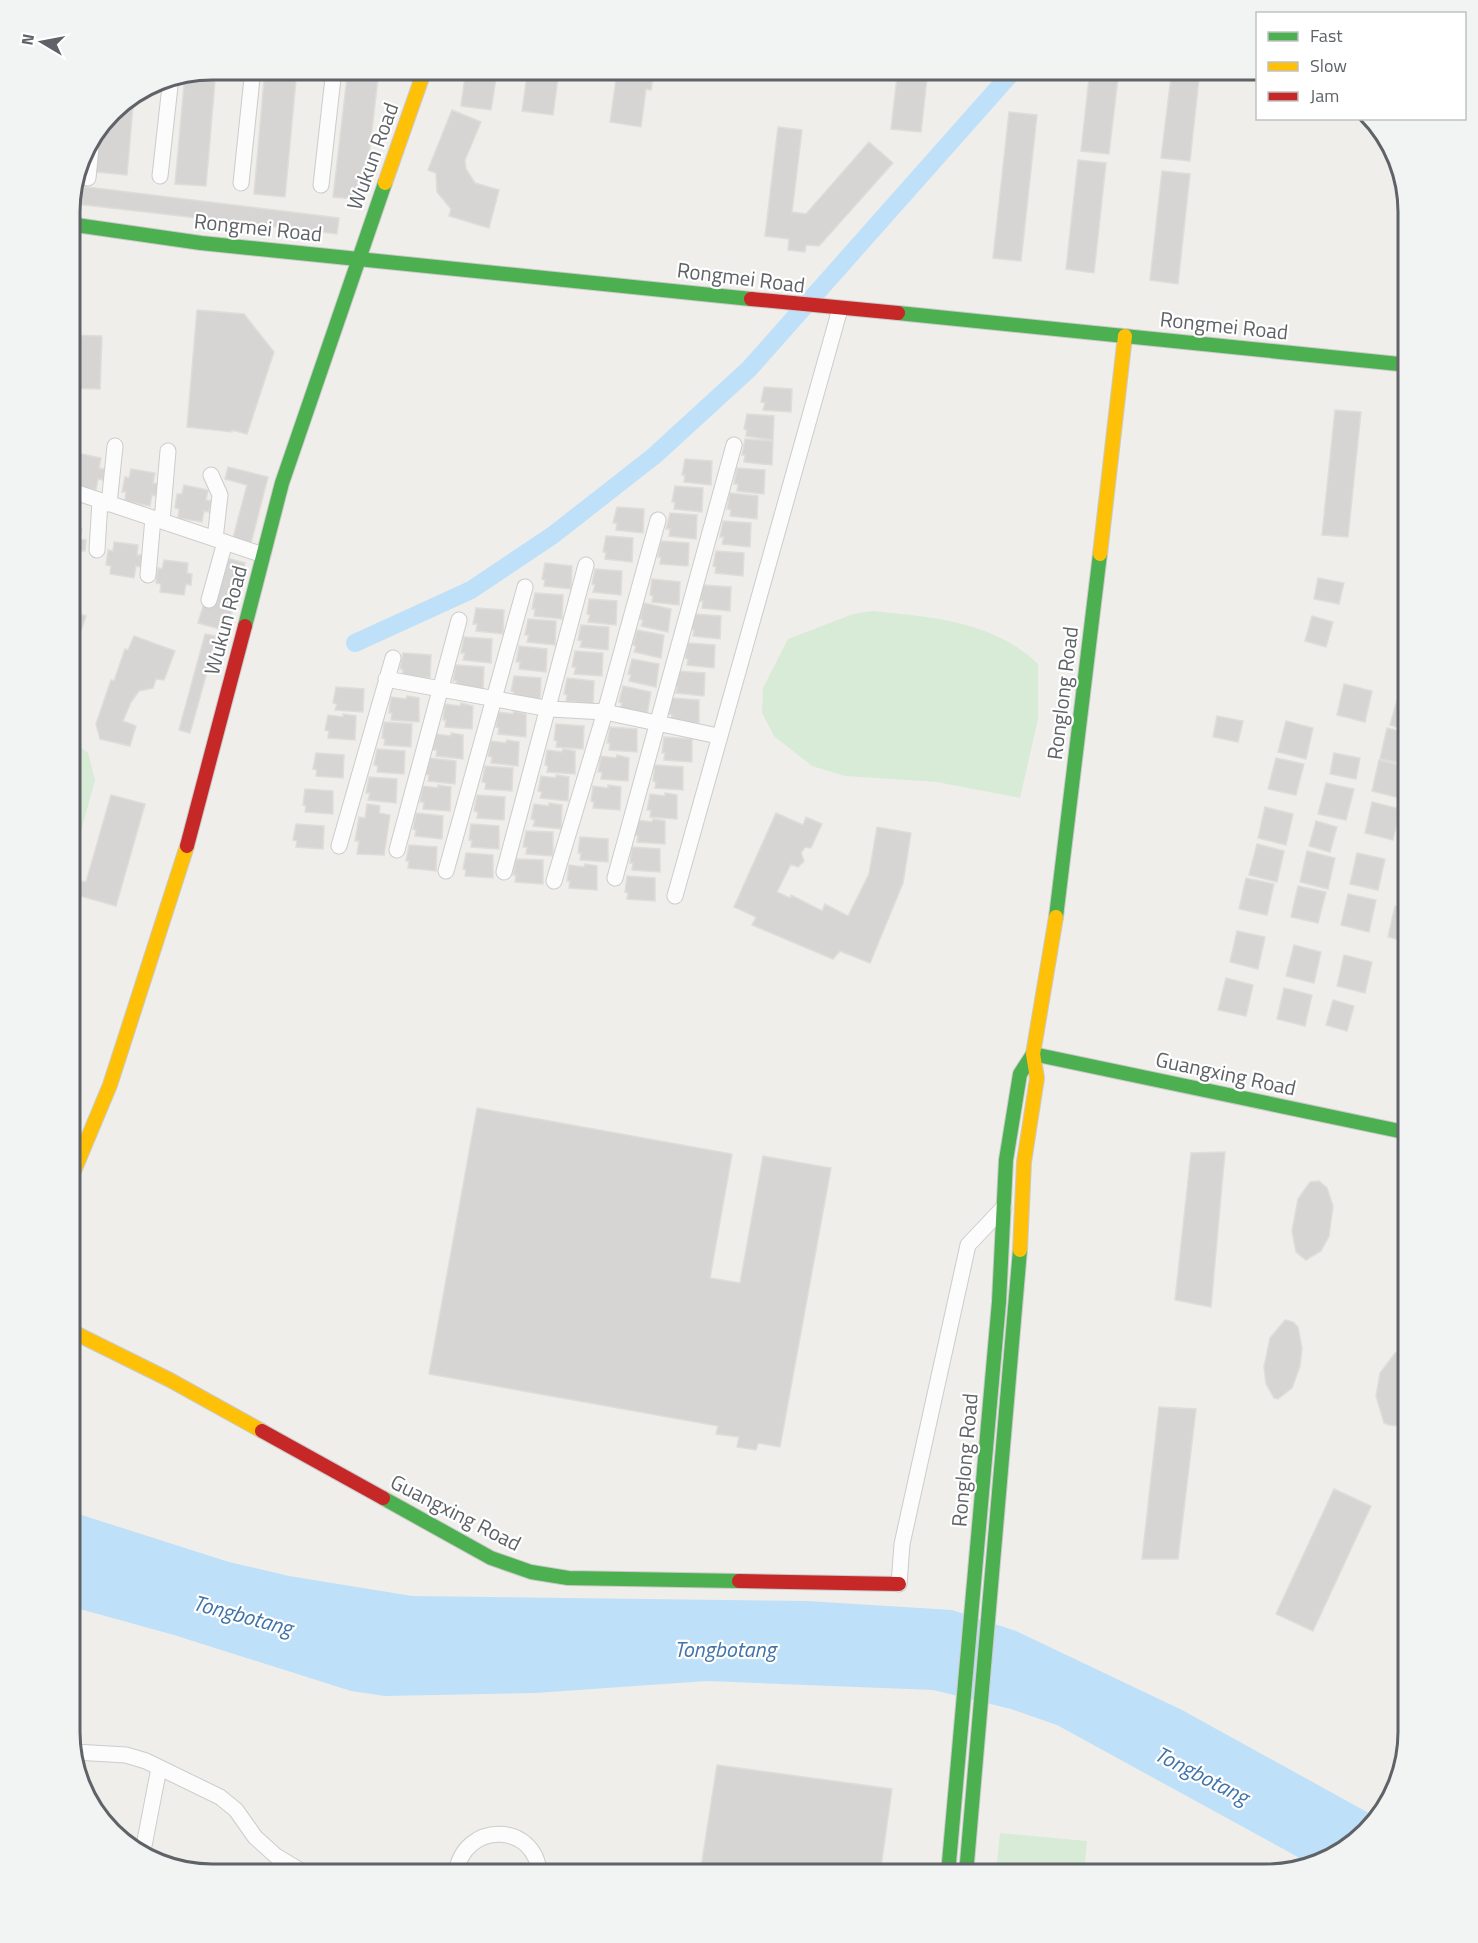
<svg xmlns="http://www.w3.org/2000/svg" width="1478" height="1943" viewBox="0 0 1478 1943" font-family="'Titillium Web',sans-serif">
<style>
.green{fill:#d8ebd6}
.water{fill:#bfe0f9}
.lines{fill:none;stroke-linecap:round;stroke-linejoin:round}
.canal{stroke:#bfe0f9;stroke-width:18}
.building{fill:#d6d5d3;stroke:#deddd9;stroke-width:1.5}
.street-casing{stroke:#cbcccc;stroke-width:17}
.fast-casing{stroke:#cacacb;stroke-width:16}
.slow-casing{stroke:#cacacb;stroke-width:16}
.jam-casing{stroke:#cacacb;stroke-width:16}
.street{stroke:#fdfcfc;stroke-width:15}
.fast{stroke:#4caf50;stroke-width:14}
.slow{stroke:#ffc107;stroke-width:14}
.jam{stroke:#c62828;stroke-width:14}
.labels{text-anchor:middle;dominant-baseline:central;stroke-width:4.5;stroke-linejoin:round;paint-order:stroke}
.street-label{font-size:21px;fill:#5f6368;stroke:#fff}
.water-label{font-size:22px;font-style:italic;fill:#4174aa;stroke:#fff}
.rim{fill:none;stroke:#5f6368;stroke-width:3}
</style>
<rect width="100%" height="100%" fill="#efeeea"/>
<!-- green -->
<path class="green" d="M873,611C931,617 994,621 1038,664V719L1020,798L937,782L845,776L812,766L774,736L762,713L763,688L788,639L853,614Z
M69,738L88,753L95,780L69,875Z
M1000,1833L1087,1841L1084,1874H996Z"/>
<!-- water -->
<path class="water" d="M69,1511L229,1562L289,1576L412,1596L807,1601L952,1610L1016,1631L1182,1710L1376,1817L1345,1850L1307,1862L1057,1725L1011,1709L933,1690L707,1681L535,1693L385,1696L351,1691L174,1635L69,1606Z"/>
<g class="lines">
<!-- canal -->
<path class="canal" d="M355,643L471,590L553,535L654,456L749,369L1015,69"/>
</g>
<!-- building -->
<path class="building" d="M216,69L206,186L175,184L185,74Z
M265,69H297L285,197L254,194Z
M348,69H379L364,200L333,197Z
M466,69H502L501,73H497L491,110L461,106Z
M528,69H564L562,78H558L553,115L522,111Z
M622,69H654L651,90L646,89L641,127L610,122L616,80H621Z
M898,69H928L921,132L891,129Z
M1090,69H1119L1109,154L1081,151Z
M1172,69H1200L1190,161L1161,158Z
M134,94L127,175L96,172L100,127L117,105Z
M452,110L481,122L465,160L466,169L475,183L499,190L489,228L449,216L451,209L437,192L436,173L428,170Z
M1009,112L1037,115L1021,261L993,258Z
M778,127L802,130L792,212L806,214L869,142L893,163L819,246L806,245L805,252L788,250L789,239L765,236Z
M1078,160L1106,163L1094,273L1066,269Z
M1162,171L1190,174L1178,284L1150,280Z
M79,186L339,218L337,234L77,204Z
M197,310L244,314L274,352L247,434L232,430V432L187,427Z
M69,335L102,336L100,389L69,388Z
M764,387L792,389L791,412L763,410L765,403L761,402Z
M1335,410L1361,412L1348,537L1322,535Z
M747,414L774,416L773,440L746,436L747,430L744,429Z
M745,439L773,441L772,465L744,462L745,455H742Z
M77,453L101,458L99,468L105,469L103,480L98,479L96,490L71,486L73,477L69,476V470L71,462H76Z
M1409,455V543L1400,542Z
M685,459L712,461L711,485L684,482L685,475H682Z
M228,467L268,477L251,543L233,538L247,485L225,479Z
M737,468L765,470L764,494L737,491L738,484H734Z
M131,469L155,473L153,483L158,484L156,496L152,495L150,506L125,501L126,492H122L125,477L129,478Z
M184,485L208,490L206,500L211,501L209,512L204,511L202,522L178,518L179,509L175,508L177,494H182Z
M675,486L703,488L702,512L674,509L675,502H672Z
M730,493L758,496L757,519L730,516L731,510L727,509Z
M617,507L644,509L643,533L616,530L617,523H613Z
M670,513L697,515L696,539L669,536L670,529H666Z
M723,521L751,523L750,547L722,544L724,537H720Z
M69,528L82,529L80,539L86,540L85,551H80L78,562L69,561Z
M606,536L633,538L632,562L605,559L606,552H603Z
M661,541L689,543L688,566L660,564L661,557H658Z
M114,542L138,545L137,555H142L141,567L136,566L134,578L110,574L111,566L106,565L108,550L113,551Z
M716,551L744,553L743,576L715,573L716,567L713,566Z
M227,558L245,563L227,631L198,623L204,603Z
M164,560L188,563L187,573L192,574L191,585L186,584L184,595L160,592L161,584L156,583L158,568L162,569Z
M545,563L572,566L571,589L544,586L545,580L542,579Z
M595,569L622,571L621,595L593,592L595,585L592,584Z
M1318,578L1344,583L1339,604L1314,599Z
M652,579L680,582L679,605L652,602L653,596L650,595Z
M703,585L731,587L730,611L702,608L703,601H700Z
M535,593L563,595L562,619L534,616L535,609H532Z
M589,599L617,601L616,625L588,622L590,615L587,614Z
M644,603L671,609L668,632L641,626L643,620L640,619Z
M476,608L504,610L503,634L476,631L477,624H473Z
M69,610L86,616L69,666Z
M694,614L721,616L720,639L693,636L694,630L691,629Z
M1312,616L1333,622L1326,647L1305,641Z
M528,619L556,621L555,645L527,642L529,635H525Z
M581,625L609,627L608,650L580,647L582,641L578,640Z
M637,630L664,635L661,658L634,652L636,646L633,645Z
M205,634L217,636L190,733L179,730Z
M134,636L175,651L164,680L156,679L153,688L139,691L131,702L123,721L136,726L130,746L100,739L96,724L111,680L114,681L125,649L128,650Z
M464,637L492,639L491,663L463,660L465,653H461Z
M688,643L715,645L714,668L687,665L688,659L685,658Z
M519,646L547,649L546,672L519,669L520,662H516Z
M575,651L603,653L602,676L574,674L576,667H572Z
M403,653L431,655L430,678L402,676L403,669H400Z
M632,659L659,664L656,687L629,681L631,675L628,674Z
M456,665L484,667L483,691L456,688L457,681H453Z
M677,671L705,673L704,696L676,693L677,687L674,686Z
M1406,672L1409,673V700L1399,697Z
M514,676L541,678L540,702L513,698L514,692L511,691Z
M567,678L594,681L593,704L566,701L567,695L564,694Z
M1344,684L1372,691L1365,722L1337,715Z
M623,686L651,692L647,715L620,709L622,703L619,702Z
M336,687L364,689L363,712L335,710L337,704L333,703Z
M407,696L419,698V722L391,720L392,713H389L391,697L406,699Z
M671,698L699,700V723L671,721L672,715L669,714Z
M1397,700L1409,704V731L1390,725Z
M461,703L473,706L472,729L445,727L446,720H443L445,704L460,706Z
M514,711L526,714V737L498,734L499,728L496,727L498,712L513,714Z
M343,714L356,716L355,740L328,738L329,731L325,730L328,715L343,717Z
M1217,716L1243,721L1238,742L1213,737Z
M1286,721L1313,728L1306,759L1278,752Z
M384,722L412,724L411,747L384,745L385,739L382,738Z
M556,724L584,726L583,749L556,747L557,741L554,740Z
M610,727L637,729V752L609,750L610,743H607Z
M1387,728L1409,733L1408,765L1380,759Z
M451,733L463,735V759L436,756L437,750H433L436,734L451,736Z
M664,737L692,739V762L664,760L665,753H662Z
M507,740L519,742L518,766L491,763L492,757L488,756L491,741L506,743Z
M377,749L405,751L404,774L377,772L378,766L374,765Z
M563,749L575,751V774L547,772L548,766L545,765L547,750L562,752Z
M316,753L344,755L343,778L316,776L317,770L313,769Z
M1334,753L1360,758L1356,779L1330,774Z
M617,755L629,758L628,781L601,779L602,772H598L601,756L616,758Z
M429,758L456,761L455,784L428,781L429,775L426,774Z
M1276,758L1304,764L1296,795L1268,789Z
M1379,760L1408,767L1400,798L1372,791Z
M655,765L683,767V790L655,788L656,782L653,781Z
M485,766L513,768L512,791L485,789L486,783L482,782Z
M556,775L569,777L568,801L540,798L542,792L538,791L541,776L556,778Z
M369,777L397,779L396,803L368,800L370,793H366Z
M1326,783L1354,789L1346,820L1318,814Z
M438,785L451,787L450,811L423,809L424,802H420L423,786L438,788Z
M608,785L621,787L620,810L593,808L594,802L591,801L593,786L608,788Z
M305,789L333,791V814L305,812L306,806L303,805Z
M665,793L677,795V819L650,817L651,810H647L650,794L665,796Z
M111,795L145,804L116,906L77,895L81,881L86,882Z
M477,795L505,797L504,820L477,818L478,812L474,811Z
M1372,802L1400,809L1393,840L1365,833Z
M549,803L562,805L561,829L533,826L535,820L531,819L534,804L549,806Z
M367,804L380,806L379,813L390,815L384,855L357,854L359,841H355L359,817L365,818Z
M1265,807L1293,814L1286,845L1258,838Z
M416,813L443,816L442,839L415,836L416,830L413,829Z
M776,813L803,825L806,817L822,824L811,848L805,847L801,853L804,861L798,867L791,864L777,892L790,898L791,895L822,911L825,904L848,916L869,874L877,827L911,833L903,883L870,963L840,951L833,959L752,925L756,917L734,907Z
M653,819L665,821V844L637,842L638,836L635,835L637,820L652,822Z
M1316,821L1337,827L1330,852L1309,846Z
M296,824L324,826L323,849L296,847L297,841L293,840Z
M471,824L499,826V849L471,847L472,840H469Z
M526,831L553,832V856L526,854L527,847H523Z
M580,837L608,839V862L580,860L581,853H578Z
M1257,844L1284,851L1277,882L1249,875Z
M409,845L437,847L436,871L408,868L409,861H406Z
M632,847L660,849V872L632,870L633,863H630Z
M1307,851L1335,858L1328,889L1300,882Z
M466,853L493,855V878L465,876L466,870L463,869Z
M1357,853L1385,859L1378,890L1350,884Z
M516,859L543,860V884L515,882L516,875H513Z
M585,864L597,866V890L569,888L570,881H567L569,865L584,867Z
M627,876L655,878V901L627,899L628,893L625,892Z
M1246,878L1274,884L1267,915L1239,909Z
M1298,886L1326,892L1318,923L1291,917Z
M1348,894L1376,900L1369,932L1341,925Z
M1395,906L1409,910V942L1388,937Z
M1237,931L1265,937L1258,969L1230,962Z
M1294,945L1321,952L1314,983L1286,976Z
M1344,955L1372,962L1365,993L1337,986Z
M1226,978L1253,985L1246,1016L1218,1010Z
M1284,988L1312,995L1305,1026L1277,1019Z
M1333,1000L1354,1006L1347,1031L1326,1025Z
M477,1108L732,1154L710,1278L740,1283L763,1156L831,1168L780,1447L758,1443L756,1450L737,1447L739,1437L716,1434L718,1426L429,1374Z
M1225,1152L1211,1307L1175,1300L1191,1153Z
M1319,1181L1327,1188L1333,1206L1329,1236L1321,1251L1306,1260L1296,1252L1292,1231L1298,1199L1310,1182Z
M1409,1215V1214V1275L1401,1257Z
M1285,1320L1293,1322L1298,1327L1302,1348L1300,1366L1292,1388L1278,1399L1274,1398L1266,1384L1264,1367L1270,1338Z
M1404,1349L1409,1354V1409L1399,1426L1389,1425L1384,1423L1376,1396L1380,1373L1395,1353Z
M1159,1407L1196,1409L1178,1559H1142Z
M1334,1489L1371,1506L1313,1631L1276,1614Z
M1409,1679V1698L1403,1696Z
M717,1765L892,1789L880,1874H700Z"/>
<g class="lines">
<!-- street casing -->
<g class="street-casing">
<path id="street" d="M160,176L171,77
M88,178L92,138
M241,183L253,69
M321,185L334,69
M69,435L71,430
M211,475L220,495L215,539
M69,490L263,555
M109,504L115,446
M162,521L168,451
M97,550L100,501
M148,575L153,518
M209,600L225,542
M386,679L550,709L605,712L718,736
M339,846L393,658
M397,850L459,620
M446,871L525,587
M504,872L586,565
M615,878L734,445
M554,881L605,712L658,520
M675,896L840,309
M899,1584L902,1544L968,1245L1004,1207
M75,1752L126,1755L146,1761L220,1797L236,1810L255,1837L276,1856L306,1874
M142,1856L159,1768
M456,1874C463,1820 537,1822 539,1874"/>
</g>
<!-- fast casing -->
<g class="fast-casing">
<path id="fast" d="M69,224L201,243L751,299
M898,313L1409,365
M245,626L282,483L385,183
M1056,917L1100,554
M1033,1054L1409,1133
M383,1498L491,1558L531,1572L568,1578L739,1581
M948,1874L999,1302L1006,1160L1020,1074L1033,1054
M966,1874L1020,1250"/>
</g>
<!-- slow casing -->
<g class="slow-casing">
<path id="slow" d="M385,183L425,69
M1100,554L1125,336
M69,1183L110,1085L187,846
M1020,1250L1024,1162L1037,1078L1033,1054L1056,917
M69,1330L170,1380L262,1431"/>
</g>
<!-- jam casing -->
<g class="jam-casing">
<path id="jam" d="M751,299L898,313
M187,846L245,626
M262,1431L383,1498
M739,1581L899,1584"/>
</g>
<!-- street -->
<use href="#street" class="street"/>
<!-- fast -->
<use href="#fast" class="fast"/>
<!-- slow -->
<use href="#slow" class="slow"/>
<!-- jam -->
<use href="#jam" class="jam"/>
</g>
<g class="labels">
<!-- street labels -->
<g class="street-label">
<text transform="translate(372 156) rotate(-70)">Wukun Road</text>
<text transform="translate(258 227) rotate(6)">Rongmei Road</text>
<text transform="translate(741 277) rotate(7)">Rongmei Road</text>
<text transform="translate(1224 325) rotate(6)">Rongmei Road</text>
<text transform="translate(225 620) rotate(-75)">Wukun Road</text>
<text transform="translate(1062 693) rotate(-83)">Ronglong Road</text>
<text transform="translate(1226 1073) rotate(12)">Guangxing Road</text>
<text transform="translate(964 1460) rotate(-85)">Ronglong Road</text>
<text transform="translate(456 1512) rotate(27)">Guangxing Road</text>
</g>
<!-- water labels -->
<g class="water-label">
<text transform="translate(243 1615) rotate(15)">Tongbotang</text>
<text x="725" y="1649">Tongbotang</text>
<text transform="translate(1202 1775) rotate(27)">Tongbotang</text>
</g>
</g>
<!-- crop -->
<path d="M0 0H1478V1943H0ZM212 80H1266A132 132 0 0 1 1398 212V1732A132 132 0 0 1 1266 1864H212A132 132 0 0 1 80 1732V212A132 132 0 0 1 212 80Z" fill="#f2f3f3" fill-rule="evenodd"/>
<path class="rim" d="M212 80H1266A132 132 0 0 1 1398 212V1732A132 132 0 0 1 1266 1864H212A132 132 0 0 1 80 1732V212A132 132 0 0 1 212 80Z"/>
<!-- legend -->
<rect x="1256" y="12" width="210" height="108" fill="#ffffff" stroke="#bfc1c3" stroke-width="1.5"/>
<rect x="1268" y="32" width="30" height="9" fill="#4caf50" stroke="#bfc1c3" stroke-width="1.5"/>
<text x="1310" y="42" font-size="18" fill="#5f6368">Fast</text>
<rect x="1268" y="62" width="30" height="9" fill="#ffc107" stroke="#bfc1c3" stroke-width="1.5"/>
<text x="1310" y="72" font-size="18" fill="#5f6368">Slow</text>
<rect x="1268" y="92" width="30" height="9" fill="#c62828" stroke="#bfc1c3" stroke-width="1.5"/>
<text x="1310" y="102" font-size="18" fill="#5f6368">Jam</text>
<!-- north arrow -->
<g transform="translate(42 42) rotate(280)" stroke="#ffffff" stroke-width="4.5" paint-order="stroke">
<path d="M0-4.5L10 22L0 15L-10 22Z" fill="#5f6368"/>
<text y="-9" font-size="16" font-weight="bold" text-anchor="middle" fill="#5f6368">N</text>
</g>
</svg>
